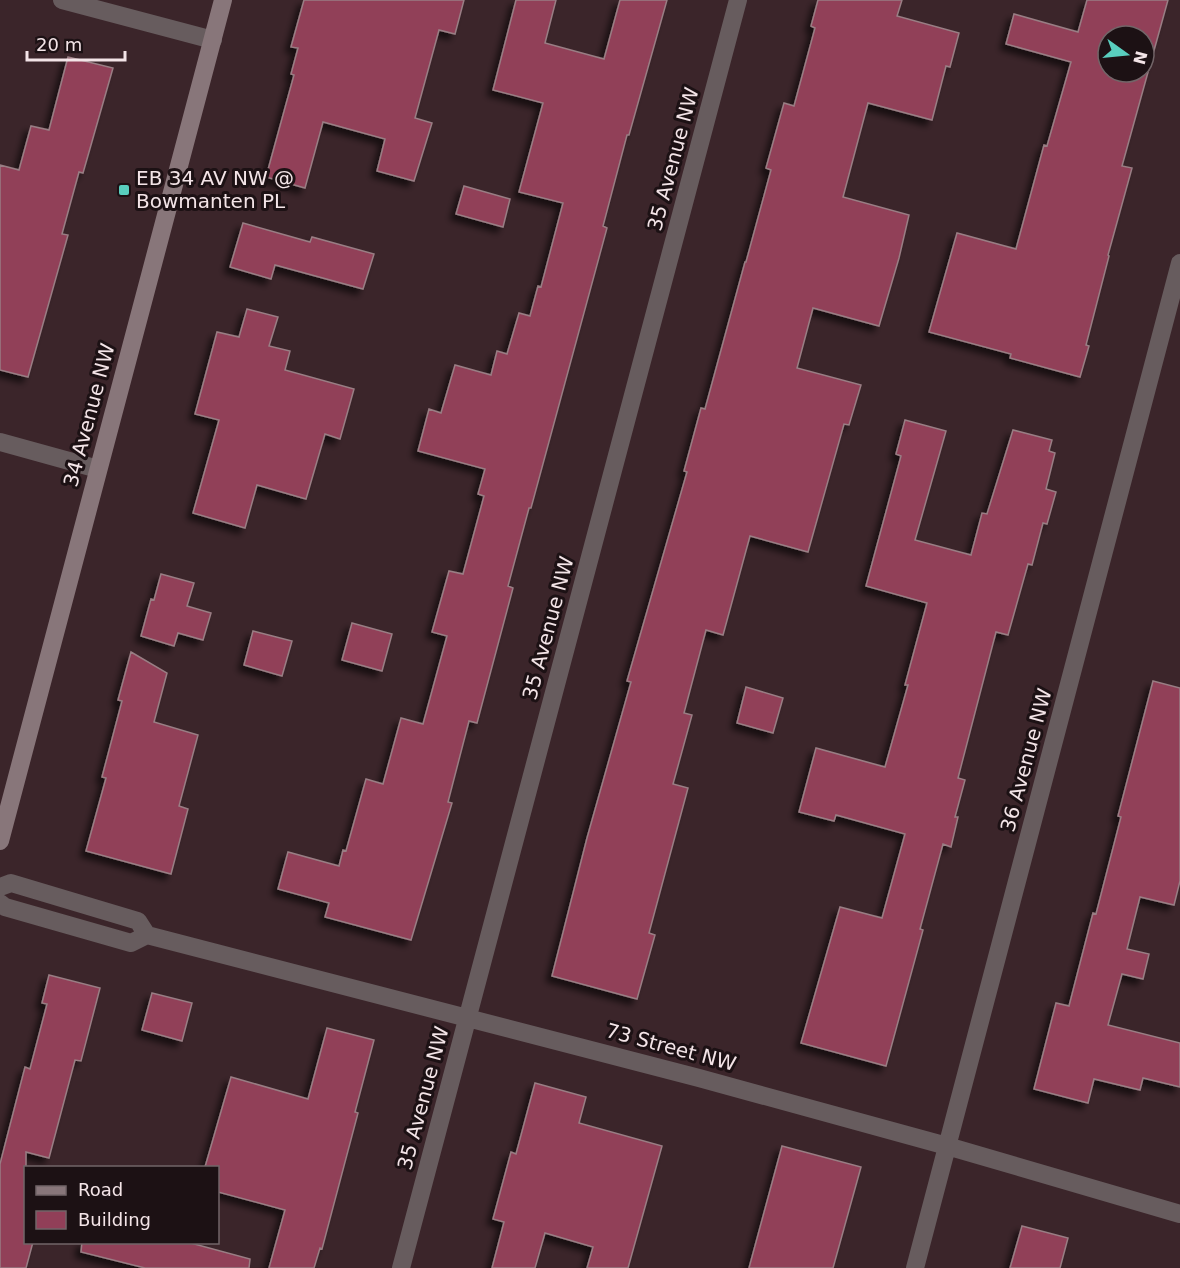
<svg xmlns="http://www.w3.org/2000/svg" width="1180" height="1268" viewBox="0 0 1180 1268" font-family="'DejaVu Sans',sans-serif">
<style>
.building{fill:#913f58;stroke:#997e84;stroke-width:1.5;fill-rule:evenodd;filter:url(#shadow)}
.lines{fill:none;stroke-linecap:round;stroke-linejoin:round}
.street{stroke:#675c5e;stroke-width:18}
.secondary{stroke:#88767a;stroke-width:18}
.poi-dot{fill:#59cebe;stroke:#1c1114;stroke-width:2}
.labels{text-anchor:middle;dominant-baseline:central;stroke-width:6;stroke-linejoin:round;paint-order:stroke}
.street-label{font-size:20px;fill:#f3e4e7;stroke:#1c1114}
.poi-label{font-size:20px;fill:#f3e4e7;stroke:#1c1114;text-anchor:start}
</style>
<defs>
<filter id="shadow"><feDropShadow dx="-5.5" dy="5.5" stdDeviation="3" flood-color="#0009"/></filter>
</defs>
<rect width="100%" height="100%" fill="#3b252a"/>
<!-- building -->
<path class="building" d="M304,0H464L455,34L439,30L415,118L432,123L414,181L377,171L385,139L323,122L305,188L266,177L294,75L291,74L298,48L291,47Z
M516,0H556L545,43L604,59L620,0H667L629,135H627L603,226L607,228L531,508H529L508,586L513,588L477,723L469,721L448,802L452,803L411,940L325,917L329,903L278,889L288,852L339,866L343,850L346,851L366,779L383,784L401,718L423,724L447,636L432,632L449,571L463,574L484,496L478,494L485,469L418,451L429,409L441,413L455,365L491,375L497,351L507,354L519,313L530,316L538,286L541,287L563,203L519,192L543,103L493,90Z
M818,0H902L897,16L959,33L950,67L946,66L932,120L868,103L843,197L909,215L899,258L879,326L813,308L797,368L861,385L849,425L844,424L808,552L750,536L723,635L706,630L684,713L692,715L673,784L688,788L649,933L655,935L637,999L552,976L587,838L631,682L627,681L687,472L684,471L701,408L705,409L745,262H746L771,170L766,168L784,103L794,106L815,28L811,26Z
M1087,0H1168L1122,166L1132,168L1108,255L1109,256L1086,345L1089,346L1080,377L1010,358L1011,354L929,332L957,233L1016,249L1044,145L1047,146L1071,62L1006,44L1014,14L1078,32ZM1108,36H1144V72H1108Z
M68,57L113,68L83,173L79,172L62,234L68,235L28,377L0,370V165L19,170L31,126L49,130Z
M464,186L510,199L503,227L456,214Z
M243,223L310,242L312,237L374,254L363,289L275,265L271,279L230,267Z
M247,309L278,317L269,346L290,351L285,370L354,389L340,439L325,434L306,499L257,485L245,528L193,513L219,420L195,414L217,332L239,337Z
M905,420L946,431L915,540L971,555L982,513L987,514L1013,430L1052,440L1049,451L1055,453L1046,489L1056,492L1047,524L1043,523L1032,565L1028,564L1008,635L996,632L958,778L965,780L955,817H958L951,847L943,844L920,929L923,930L886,1066L801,1043L840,907L882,918L905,834L836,815L834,821L799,812L816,748L885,767L908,685H905L927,603L866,586L901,456L896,454Z
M161,574L194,583L187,606L211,613L203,640L178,633L174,646L141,636L151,599L154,600Z
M352,623L392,634L382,671L342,660Z
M253,631L292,641L282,676L244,665Z
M131,652L167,673L154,722L198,735L179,806L188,809L171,874L86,851L106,778L102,777L122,701L118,700Z
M1153,681L1180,688V881L1174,905L1140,897L1127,949L1149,954L1143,979L1122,974L1108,1025L1180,1043V1087L1143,1078L1140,1090L1094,1079L1088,1103L1034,1089L1056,1003L1069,1006L1093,913L1096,914L1121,817L1118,816Z
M746,687L783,698L773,733L737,723Z
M49,975L100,988L81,1061L75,1060L49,1158L26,1152V1242H33L26,1268H0V1164L25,1067L30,1069L47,1004L42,1003Z
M152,993L192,1003L182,1041L142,1030Z
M327,1028L374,1040L355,1112L358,1113L322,1249L320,1248L314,1268H269L285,1210L218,1192V1167H205L231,1077L308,1099Z
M535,1083L586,1097L579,1123L662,1146L628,1268H587L593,1247L545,1233L535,1268H492L504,1222L493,1219L511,1152L516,1154Z
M782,1146L861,1167L833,1268H749Z
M1022,1226L1068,1238L1060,1268H1010Z
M82,1242H187L250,1259L249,1268H145L81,1252Z"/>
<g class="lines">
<!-- street -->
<path class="street" d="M62,0L213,40
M0,442L98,469
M0,887L11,883L138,921L147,935L699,1078L947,1146L1180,1214
M0,903L5,907L131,943L147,935
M401,1268L738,0
M915,1268L1180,263"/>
<!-- secondary -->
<path class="secondary" d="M0,841L223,0"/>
</g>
<!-- markers -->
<rect class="poi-dot" x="118" y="184" width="12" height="12" rx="3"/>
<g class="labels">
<!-- street labels -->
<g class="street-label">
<text transform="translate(673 159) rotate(-75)">35 Avenue NW</text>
<text transform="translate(89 415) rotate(-75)">34 Avenue NW</text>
<text transform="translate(548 628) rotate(-75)">35 Avenue NW</text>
<text transform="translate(1026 760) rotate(-75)">36 Avenue NW</text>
<text transform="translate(671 1047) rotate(15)">73 Street NW</text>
<text transform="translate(423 1098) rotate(-75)">35 Avenue NW</text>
</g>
<!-- poi labels -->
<g class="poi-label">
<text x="136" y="178">EB 34 AV NW @<tspan x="136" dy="23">Bowmanten PL</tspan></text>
</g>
</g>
<!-- legend -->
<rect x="24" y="1166" width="195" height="78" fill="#1c1114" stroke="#726568" stroke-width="1.5"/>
<rect x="36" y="1186" width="30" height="9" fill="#88767a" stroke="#726568" stroke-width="1.5"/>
<text x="78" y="1196" font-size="18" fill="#f3e4e7">Road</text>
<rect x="36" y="1211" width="30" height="18" fill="#913f58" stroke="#726568" stroke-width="1.5"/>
<text x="78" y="1226" font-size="18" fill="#f3e4e7">Building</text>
<!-- north arrow -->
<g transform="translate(1126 54) rotate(105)"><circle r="28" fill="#1c1114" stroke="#726568" stroke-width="1.5"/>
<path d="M0-4.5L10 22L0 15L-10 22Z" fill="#59cebe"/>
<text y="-9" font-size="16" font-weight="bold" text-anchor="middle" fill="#f3e4e7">N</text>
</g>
<!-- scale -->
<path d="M27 51v9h98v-9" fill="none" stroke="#f3e4e7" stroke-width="3"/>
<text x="36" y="51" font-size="18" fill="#f3e4e7" stroke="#1c1114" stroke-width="4.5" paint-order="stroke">20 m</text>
</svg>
